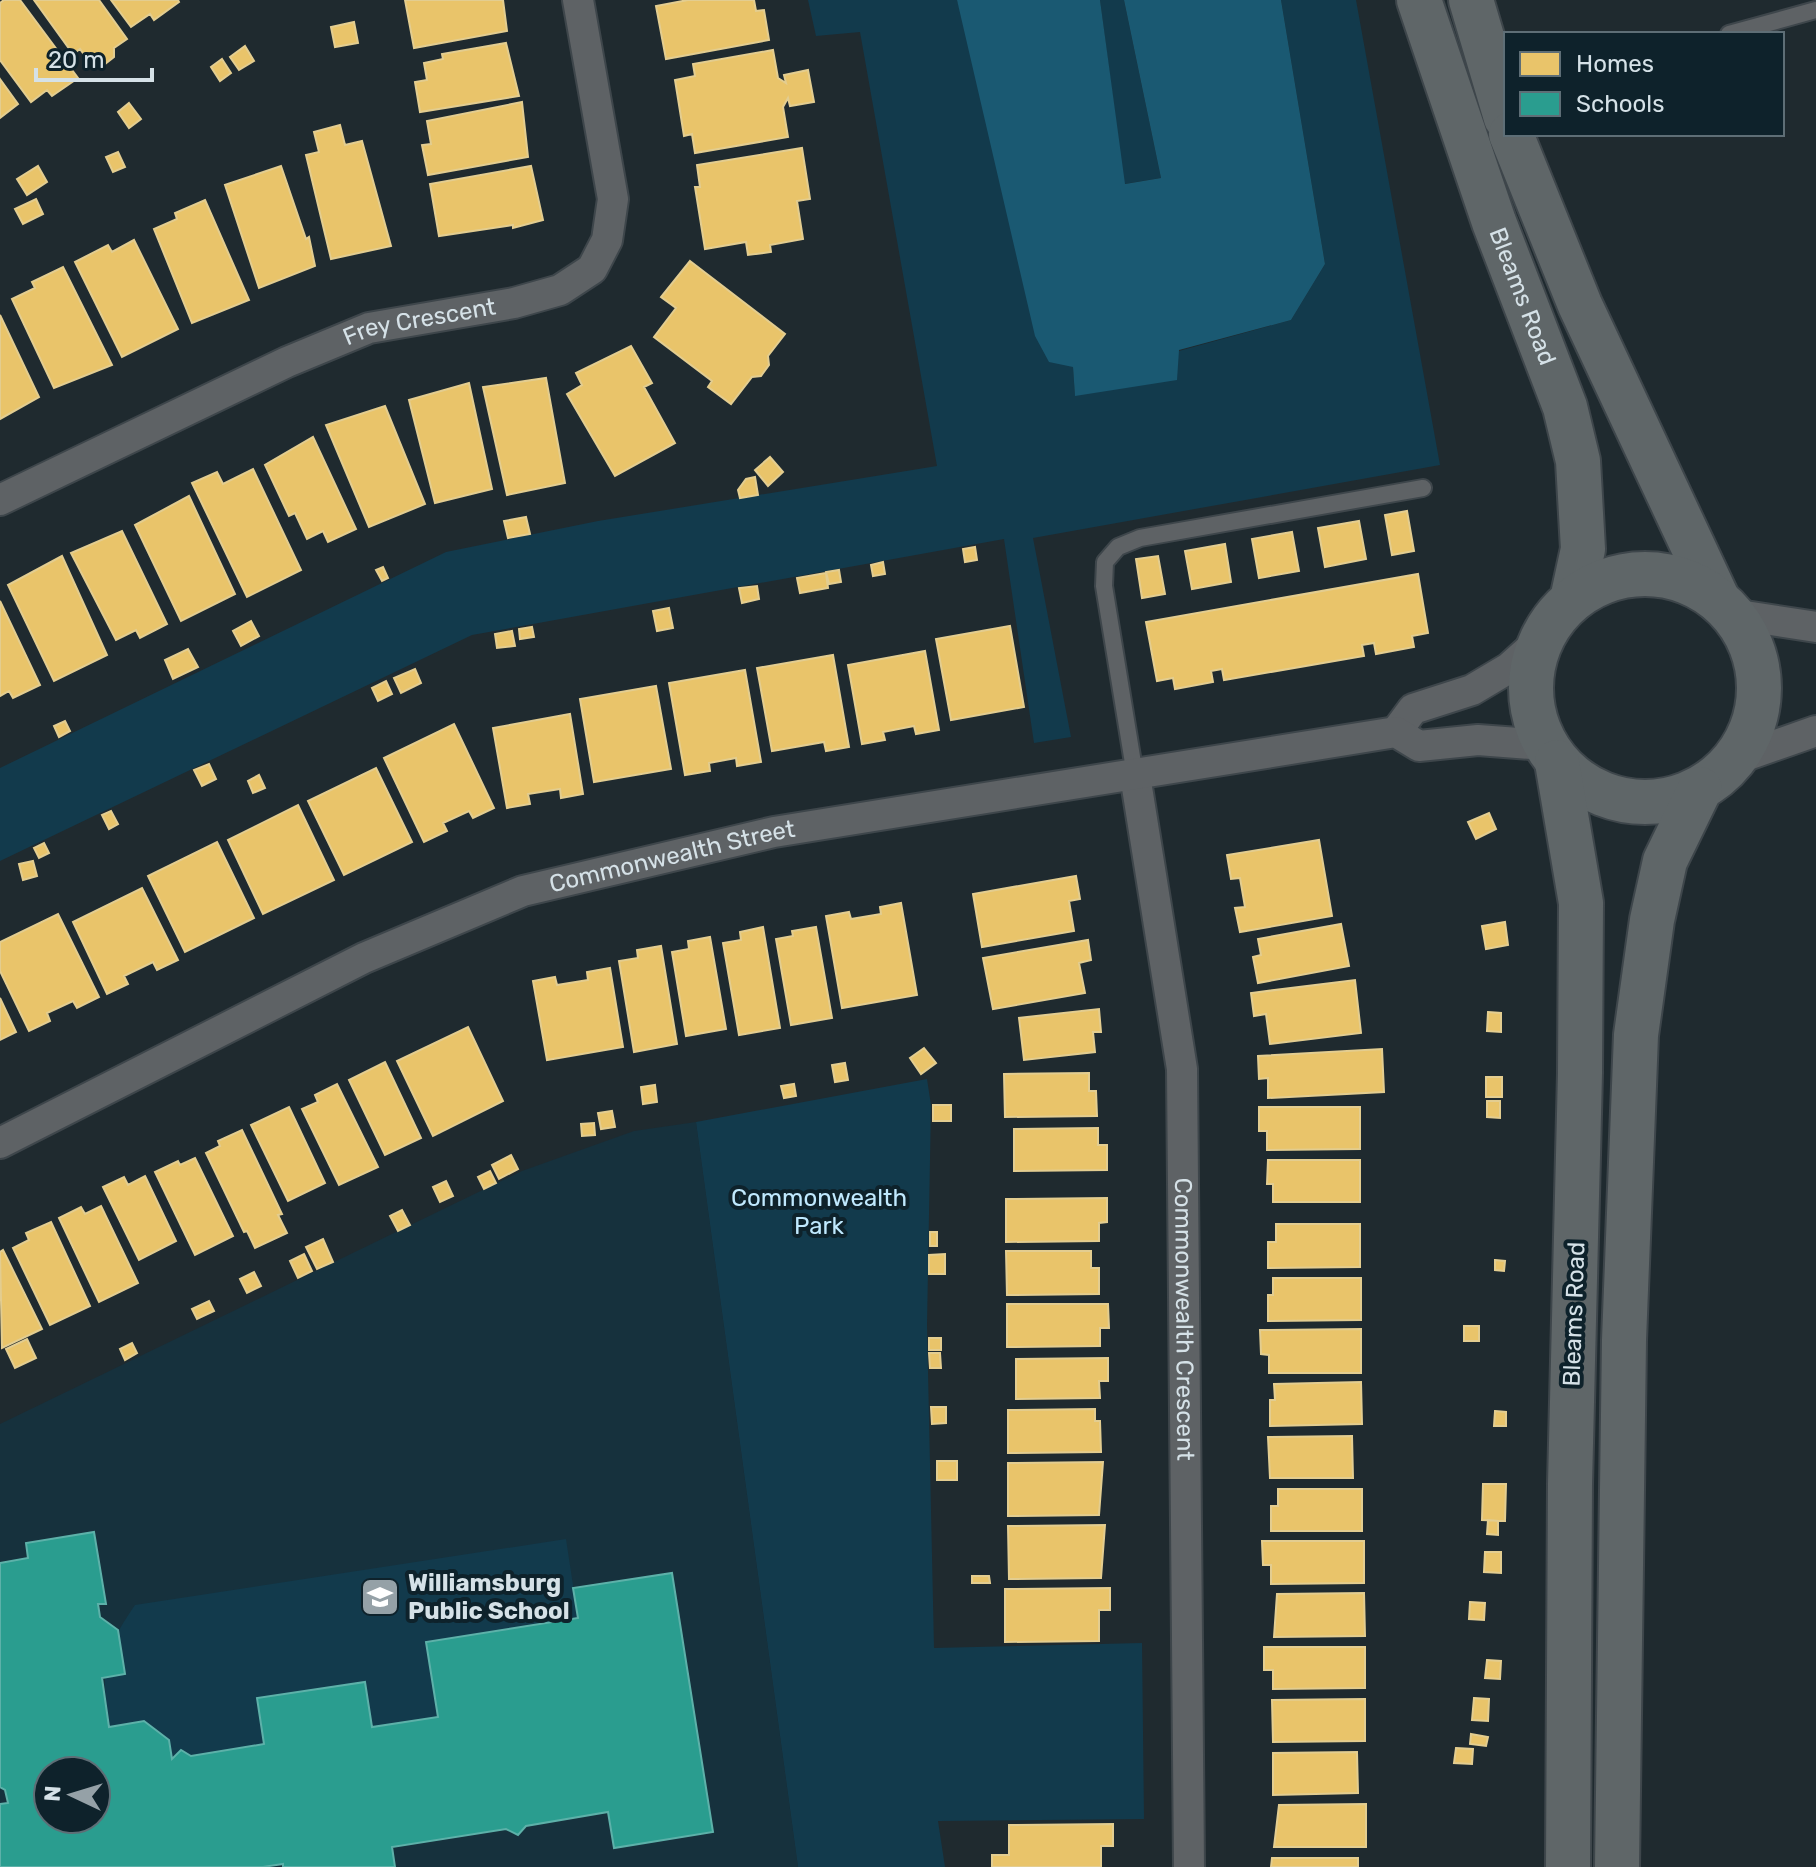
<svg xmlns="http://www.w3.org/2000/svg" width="1816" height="1867" viewBox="0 0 1816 1867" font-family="Rubik,sans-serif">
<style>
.built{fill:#16313d;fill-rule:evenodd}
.green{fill:#123a4c}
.water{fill:#1a5972}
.homes{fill:#e9c46a;stroke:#e3cd90;stroke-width:2}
.schools{fill:#2a9d8f;stroke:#5db1a9;stroke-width:2;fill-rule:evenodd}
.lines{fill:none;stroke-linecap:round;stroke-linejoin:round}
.service-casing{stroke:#3e464b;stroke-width:20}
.minor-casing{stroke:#3e464b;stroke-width:34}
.secondary-casing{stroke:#3e464b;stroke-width:48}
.service{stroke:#5e6265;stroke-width:16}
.minor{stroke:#5e6265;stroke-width:30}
.secondary{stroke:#5f6668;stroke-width:44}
.labels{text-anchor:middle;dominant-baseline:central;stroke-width:8;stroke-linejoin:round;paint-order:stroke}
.street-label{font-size:24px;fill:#d5e1e7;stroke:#0e222b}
.park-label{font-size:24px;fill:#c0e9fe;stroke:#0e222b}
.poi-label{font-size:24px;font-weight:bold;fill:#d5e1e7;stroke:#0e222b;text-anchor:start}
</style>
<rect width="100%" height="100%" fill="#1f2a2f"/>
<!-- built -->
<path class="built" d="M696,1122L798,1867H0V1424L522,1171L634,1131ZM48,1771H96V1819H48Z"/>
<!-- green -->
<path class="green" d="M808,0H957L1073,367L1075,395L1179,351L1291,320L1325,264L1281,0H1356L1440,465L1033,538L1071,737L1034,743L1004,539L472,635L0,861V768L446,552L598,521L937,466L860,32L816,36Z
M1100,0H1124L1161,178L1124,184Z
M927,1079L931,1105L927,1325L934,1648L1142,1643L1144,1819L938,1821L945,1867H798L696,1122Z
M566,1539L578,1618L426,1642L438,1717L372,1727L364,1682L258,1698L264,1744L191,1756L181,1750L172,1759L169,1740L144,1721L109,1727C101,1671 102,1653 135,1605Z"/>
<!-- water -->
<path class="water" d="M957,0H1100L1125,184L1161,178L1124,0H1281L1325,264L1291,320L1179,350L1177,380L1075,396L1073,367L1049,362L1035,336Z"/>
<!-- homes -->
<path class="homes" d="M4,0H20L78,78L52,96L47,90L31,102L0,60V3Z
M34,0H99L127,39L114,48V57L100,68L93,67L80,49L73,54Z
M111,0H178L179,2L154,20L150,14L131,27Z
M405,0H503L507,31L414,48Z
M688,0H754L756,11L764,10L769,40L666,59L656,6Z
M354,22L358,43L335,47L331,27Z
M506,43L519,96L420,112L415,82L427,80L424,63L443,59L442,54Z
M245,46L254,61L239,70L230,57Z
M773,50L778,78L786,83L784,75L808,70L814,102L790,106L788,98L783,107L788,137L695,153L692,134L684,136L675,80L695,76L693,64Z
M222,59L231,73L220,81L211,67Z
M0,79L18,104L0,118Z
M522,102L528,157L428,175L422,145L431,144L427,121Z
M129,103L141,119L129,128L118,112Z
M340,125L345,145L362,141L391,246L331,259L306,155L319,152L314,132Z
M802,148L810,199L797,201L803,239L770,245L771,252L748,255L746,242L705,249L695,187H700L697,165Z
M118,152L125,167L113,172L106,157Z
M38,166L47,182L27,195L17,179Z
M281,166L306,239L309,237L315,266L259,288L225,185Z
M531,166L543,220L513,228V225L439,236L430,184Z
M36,199L43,214L23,224L15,209Z
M205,200L249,300L192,323L154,229L177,219L175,213Z
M134,240L178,329L122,357L75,262L108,245L112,252Z
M690,261L785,334L768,356L769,365L761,376L752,377L731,404L708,387L712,381L654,337L676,308L661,297Z
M63,267L112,365L54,388L12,299L35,288L32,282Z
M0,315L39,397L0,419Z
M631,346L652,383L644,387L675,443L615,476L567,394L582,385L576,373Z
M546,378L565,483L507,495L483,387Z
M469,383L492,489L435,503L409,400Z
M385,406L425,504L369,527L326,425Z
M313,437L356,529L328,542L323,531L307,539L295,513L289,516L265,465Z
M770,457L783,472L768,486L755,470Z
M253,469L301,570L247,597L192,483L217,472L223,484Z
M755,477L758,495L740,498L738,490L746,479Z
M189,496L235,594L181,621L135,525Z
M1407,511L1414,551L1392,555L1385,515Z
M526,517L530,534L508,538L504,521Z
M1359,521L1366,559L1325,567L1318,528Z
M122,531L167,624L140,638L136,630L116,640L71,553Z
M1292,532L1299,571L1259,578L1252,539Z
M1225,544L1231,582L1192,589L1185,551Z
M975,547L977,560L965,562L963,549Z
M62,556L107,655L54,681L8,585Z
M1158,556L1165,594L1142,598L1136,559Z
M883,562L885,574L873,576L871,565Z
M383,567L388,578L382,581L376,570Z
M839,570L841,582L829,584L826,572Z
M826,573L828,588L800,593L797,578Z
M1418,574L1428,633L1412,636L1414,647L1376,654L1374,643L1362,645L1364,656L1224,680L1222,669L1211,671L1213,682L1175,689L1173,678L1157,681L1146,622Z
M757,586L759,599L742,603L739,588Z
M0,601L40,685L13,698L9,691L0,696Z
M669,608L673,628L657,631L653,611Z
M251,621L259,636L241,646L233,631Z
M1010,626L1024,707L951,720L936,639Z
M532,627L534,637L520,639L519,629Z
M512,631L515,646L497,648L495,634Z
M188,649L198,667L173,679L165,660Z
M925,651L939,730L916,734L914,726L883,732L885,740L862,744L848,665Z
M833,655L849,747L826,751L824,742L772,751L757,668Z
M415,669L421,683L401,693L394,678Z
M745,670L761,762L737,766L736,758L709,763L710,771L685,775L669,683Z
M386,681L392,694L378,701L372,688Z
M656,686L671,769L594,782L580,699Z
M570,714L583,794L561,798L560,789L528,794L530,804L507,808L493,728Z
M65,721L70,731L59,737L54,726Z
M454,724L494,808L473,818L469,811L443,823L447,831L424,842L384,758Z
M209,764L216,779L202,786L194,770Z
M376,768L412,842L344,875L308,801Z
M259,775L265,788L253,793L248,781Z
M298,805L334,880L263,914L228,840Z
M111,811L118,824L109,829L102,815Z
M1489,813L1496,829L1476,839L1468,822Z
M1319,840L1332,916L1240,932L1235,908L1245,907L1240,878L1231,879L1227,855Z
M217,842L254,918L185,952L148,876Z
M44,843L49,853L39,858L34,848Z
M33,861L37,876L23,880L19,864Z
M1076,876L1080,899L1069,901L1074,931L982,947L973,894Z
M142,888L178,960L157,970L153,962L124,976L128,984L107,994L73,922Z
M901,903L917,995L842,1008L826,916L849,912L851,919L881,914L880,907Z
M58,914L99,997L77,1008L73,1001L47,1013L50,1021L29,1031L0,971V942Z
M1505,922L1508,945L1486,949L1482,926Z
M1341,924L1349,966L1258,983L1253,957L1261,955L1258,939Z
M763,927L780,1028L739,1035L723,943L741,940L740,932Z
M816,927L832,1018L791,1025L776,939L793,936L792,931Z
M710,937L726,1029L686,1036L672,952L689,949L688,941Z
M1088,940L1091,960L1079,963L1085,993L993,1009L983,958Z
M661,946L677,1044L634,1052L619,961L638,958L637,950Z
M610,968L623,1047L547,1060L533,981L555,977L557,985L588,980L587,972Z
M1355,980L1361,1033L1270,1044L1266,1014L1254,1016L1251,993Z
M0,998L16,1032L0,1040Z
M1099,1009L1101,1032H1093L1095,1052L1024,1060L1019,1018Z
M1488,1012L1501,1013V1032L1487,1031Z
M468,1027L503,1101L433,1136L397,1061Z
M924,1048L936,1063L921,1074L910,1058Z
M1382,1049L1384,1092L1268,1098V1078L1259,1079L1258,1056Z
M385,1062L421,1138L385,1155L349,1080Z
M845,1063L848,1080L835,1082L832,1065Z
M1089,1073V1091H1096L1097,1116L1005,1117L1004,1074Z
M1486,1077H1502V1097H1486Z
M337,1084L378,1167L339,1185L302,1109L318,1102L315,1095Z
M794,1084L796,1096L784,1098L781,1086Z
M655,1085L657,1102L643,1104L641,1087Z
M1487,1101H1500V1118L1487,1117Z
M933,1105H951V1121H933Z
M289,1107L325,1183L288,1201L251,1125Z
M1259,1107H1360V1149L1267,1150V1131H1259Z
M612,1111L615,1127L601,1129L598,1113Z
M594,1123L595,1135L582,1136L581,1124Z
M1098,1128V1145H1107V1170L1014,1171V1129Z
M242,1130L282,1214L278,1215L287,1233L255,1248L247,1231L244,1232L206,1153L220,1146L218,1141Z
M511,1155L518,1169L499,1179L492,1165Z
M195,1158L233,1236L195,1255L155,1172L178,1161L180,1165Z
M1268,1160H1360V1202H1273V1184H1267Z
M490,1171L496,1183L484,1189L478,1177Z
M145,1176L176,1241L139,1260L103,1187L124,1177L128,1185Z
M446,1181L453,1196L440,1202L433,1187Z
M1107,1198V1222L1099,1223V1241L1006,1242V1199Z
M101,1206L138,1283L99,1302L59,1218L81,1207L85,1214Z
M402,1210L410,1225L398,1231L390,1216Z
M51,1222L90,1306L50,1325L13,1248L29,1240L26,1233Z
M1276,1224H1360V1267L1268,1268V1242H1276Z
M930,1232H937V1246H930Z
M323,1239L333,1262L317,1269L306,1247Z
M3,1250L42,1329L2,1348L0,1252Z
M1006,1251H1091V1268H1099V1294L1007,1295Z
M304,1254L312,1271L298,1278L290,1261Z
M945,1254V1274H929V1255Z
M1495,1260L1505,1261L1504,1271L1495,1270Z
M254,1272L261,1286L247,1293L240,1279Z
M1273,1278H1361V1320L1268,1321V1295H1273Z
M209,1301L214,1311L197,1319L192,1309Z
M1007,1304H1108L1109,1328H1100V1346L1007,1347Z
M1464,1326H1479V1341H1464Z
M1361,1329V1373H1269V1355L1261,1354L1260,1330Z
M929,1338H941V1350H929Z
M27,1339L36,1358L15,1368L6,1349Z
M132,1343L137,1353L125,1360L120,1349Z
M929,1353H940L941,1368H930Z
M1108,1358V1381H1099L1100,1398L1016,1399V1359Z
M1361,1382L1362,1424L1270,1426V1400H1275L1274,1384Z
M931,1407H946V1423L932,1424Z
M1095,1409V1421H1100L1101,1452L1008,1453V1410Z
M1495,1411L1506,1412V1426H1494Z
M1352,1436L1353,1478H1270L1268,1437Z
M937,1461H957V1480H937Z
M1103,1462L1099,1515L1008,1516V1463Z
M1483,1484H1506L1505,1521L1482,1520Z
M1278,1489H1362V1531H1271V1506H1278Z
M1488,1520L1498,1521V1535L1487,1534Z
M1105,1525L1101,1578L1009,1579L1008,1526Z
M1262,1541H1364V1583L1271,1584V1565H1263Z
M1485,1552H1501V1573L1484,1572Z
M972,1576H989L990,1583H972Z
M1110,1588V1610H1099V1641L1005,1642V1589Z
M1364,1593L1365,1636L1274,1637L1277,1594Z
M1470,1602L1485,1603L1484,1620L1469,1619Z
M1264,1647H1365V1688L1273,1689V1670H1264Z
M1487,1660L1501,1661L1500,1679L1485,1678Z
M1474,1698L1489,1699L1488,1721L1472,1720Z
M1365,1699V1741L1273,1742L1272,1700Z
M1471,1734L1488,1737L1486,1746L1470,1744Z
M1456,1748L1473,1749L1472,1764L1454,1763Z
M1357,1752L1358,1793L1273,1795V1753Z
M1366,1804V1847H1274L1279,1805Z
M1113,1824V1846H1101V1867H992V1855H1009V1825Z
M1272,1858H1358V1867H1271Z"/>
<!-- schools -->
<path class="schools" d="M94,1532L106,1604H98L100,1617L118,1630L125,1674L102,1678L109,1727L144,1721L169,1740L172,1759L181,1750L191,1756L264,1744L257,1698L365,1682L372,1727L438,1717L426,1642L578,1618L573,1588L672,1573L713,1832L614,1848L608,1812L526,1826L518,1835L506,1829L392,1847L395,1867H283V1864L263,1867H0V1804L8,1803L5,1790L0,1787V1563L28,1558L26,1543ZM48,1771H96V1819H48Z"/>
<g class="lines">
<!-- service casing -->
<g class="service-casing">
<path id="service" d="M1729,34L1816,10
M1135,775L1104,586L1105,562L1118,547L1140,538L1423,488"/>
</g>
<!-- minor casing -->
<g class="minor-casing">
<g id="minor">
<path id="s1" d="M0,500L287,362L369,328L514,303L560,290L592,269L607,240L613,199L578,0"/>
<path d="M1732,614L1816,627"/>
<path d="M1396,732L1413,709L1472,690L1509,668L1540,640"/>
<path d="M1736,759L1816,731"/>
<path id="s2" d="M1135,775L1182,1069L1189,1867"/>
<path id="s3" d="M0,1143L364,958L523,891L774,832L1396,732L1419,746L1478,740L1544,745"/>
</g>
</g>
<!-- secondary casing -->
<g class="secondary-casing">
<g id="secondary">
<path id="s4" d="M1419,0L1494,222L1565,407L1578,461L1583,549L1572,600"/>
<path d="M1471,0L1506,118"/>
<path d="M1511,134L1580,305L1718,600"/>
<circle cx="1645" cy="688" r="114"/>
<path d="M1557,762L1581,903L1580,1073L1570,1484L1568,1867"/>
<path d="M1617,1867L1624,1340L1636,1035L1652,920L1665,861L1700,789"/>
</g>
</g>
<!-- service -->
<use href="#service" class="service"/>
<!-- minor -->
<use href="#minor" class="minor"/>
<!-- secondary -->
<use href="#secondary" class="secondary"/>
</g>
<!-- icons -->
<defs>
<g id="school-square" transform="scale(2)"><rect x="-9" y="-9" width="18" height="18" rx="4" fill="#95a1a7" stroke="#0e222b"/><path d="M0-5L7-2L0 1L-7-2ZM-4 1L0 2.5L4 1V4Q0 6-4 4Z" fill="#fff"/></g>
</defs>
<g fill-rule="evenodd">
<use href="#school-square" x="380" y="1597"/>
</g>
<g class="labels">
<!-- street labels -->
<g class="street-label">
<text stroke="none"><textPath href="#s4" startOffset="314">Bleams Road</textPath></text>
<text stroke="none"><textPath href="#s1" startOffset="458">Frey Crescent</textPath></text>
<text stroke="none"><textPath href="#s3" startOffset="734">Commonwealth Street</textPath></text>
<text transform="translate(1574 1314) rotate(-88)">Bleams Road</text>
<text stroke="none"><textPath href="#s2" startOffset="548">Commonwealth Crescent</textPath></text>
</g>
<!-- park labels -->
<g class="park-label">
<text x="819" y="1198">Commonwealth<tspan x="819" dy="28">Park</tspan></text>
</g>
<!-- poi labels -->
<g class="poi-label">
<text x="408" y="1583">Williamsburg<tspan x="408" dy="28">Public School</tspan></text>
</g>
</g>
<!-- legend -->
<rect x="1504" y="32" width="280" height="104" fill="#0e222b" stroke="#5e6e76" stroke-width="2"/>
<rect x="1520" y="52" width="40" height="24" fill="#e9c46a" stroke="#5e6e76" stroke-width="2"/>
<text x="1576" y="72" font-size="24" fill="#d5e1e7">Homes</text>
<rect x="1520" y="92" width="40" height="24" fill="#2a9d8f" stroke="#5e6e76" stroke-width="2"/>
<text x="1576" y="112" font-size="24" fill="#d5e1e7">Schools</text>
<!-- north arrow -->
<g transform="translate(72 1795) rotate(274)"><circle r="38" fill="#0e222b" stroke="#5e6e76" stroke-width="2"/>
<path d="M0-6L14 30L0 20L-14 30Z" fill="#95a1a7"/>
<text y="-12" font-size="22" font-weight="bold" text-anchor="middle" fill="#d5e1e7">N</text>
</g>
<!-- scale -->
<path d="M36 68v12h116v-12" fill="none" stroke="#d5e1e7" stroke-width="4"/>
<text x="48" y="68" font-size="24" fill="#d5e1e7" stroke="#0e222b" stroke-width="6" paint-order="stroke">20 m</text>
</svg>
